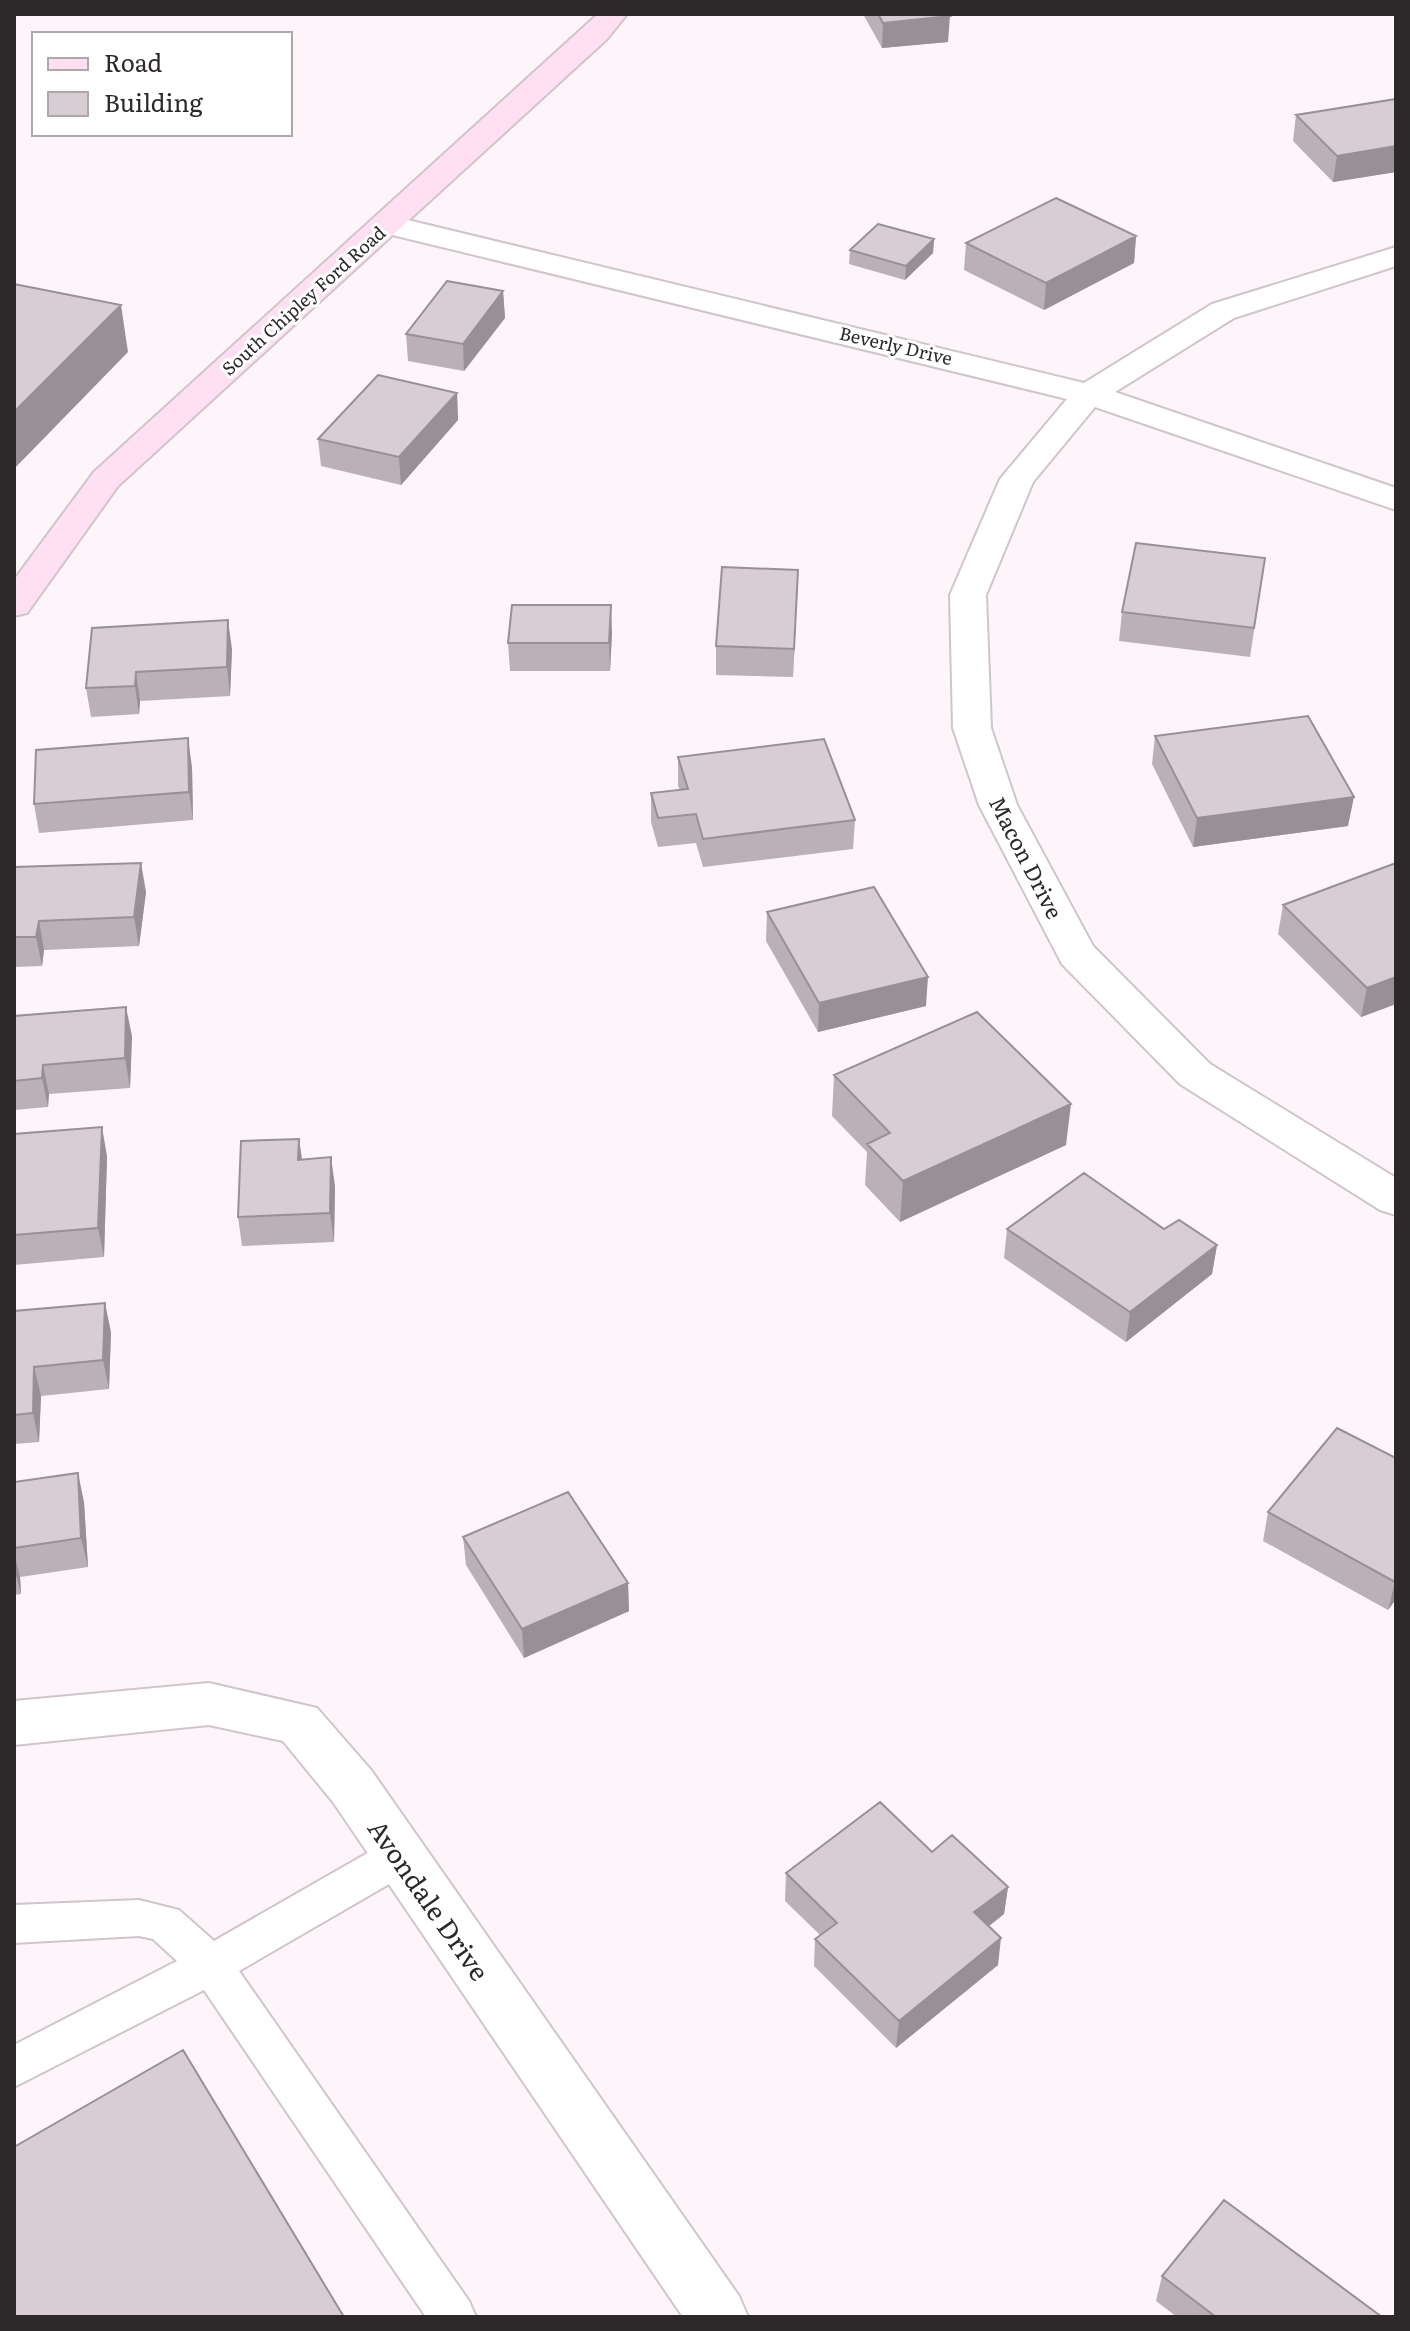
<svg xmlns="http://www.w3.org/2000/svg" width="1410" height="2331" viewBox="0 0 1410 2331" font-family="Literata,serif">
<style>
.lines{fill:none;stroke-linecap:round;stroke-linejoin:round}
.lane-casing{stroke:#d0c5cb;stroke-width:4}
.street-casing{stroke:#d0c5cb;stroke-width:4}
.secondary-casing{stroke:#d0c5cb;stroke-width:4}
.lane{fill:#fff;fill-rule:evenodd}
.street{fill:#fff;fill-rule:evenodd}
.secondary{fill:#fee0f2;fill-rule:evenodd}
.wall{fill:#bab0b5}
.shaded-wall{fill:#979094}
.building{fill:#d8cdd3;stroke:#979094;stroke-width:2}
.labels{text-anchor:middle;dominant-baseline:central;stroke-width:6;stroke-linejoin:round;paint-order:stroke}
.far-street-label{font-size:18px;fill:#2d292b;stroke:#fff}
.street-label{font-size:22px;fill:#2d292b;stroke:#fff}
.near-street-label{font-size:26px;fill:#2d292b;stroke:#fff}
</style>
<rect width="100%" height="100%" fill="#fef5fa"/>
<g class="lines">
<!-- lane casing -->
<g class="lane-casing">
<path id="lane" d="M400,1838L415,1843L421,1856L415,1869L239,1971L469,2301L476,2317H426L204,1990L14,2087V2045L177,1961L153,1939L139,1936L14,1943V1905L139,1900L179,1910L214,1941L385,1843Z"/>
</g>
<!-- street casing -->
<g class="street-casing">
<path id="street" d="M387,215L1084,383L1212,304L1396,247V266L1234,318L1115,392L1396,488V510L1095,407L1033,482L986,595L991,728L1017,805L1093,946L1210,1064L1396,1178V1215L1380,1210L1180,1084L1062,964L979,805L953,728L950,595L1000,479L1067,399L376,231L372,224L376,217Z
M209,1683L317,1708L371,1770L739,2296L748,2317H683L333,1802L283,1741L209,1725L14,1745V1701Z"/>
</g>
<!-- secondary casing -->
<g class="secondary-casing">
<path id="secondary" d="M598,14H627L607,39L118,486L27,613L14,616V580L94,472Z"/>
</g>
<!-- lane -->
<use href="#lane" class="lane"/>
<!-- street -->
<use href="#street" class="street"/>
<!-- secondary -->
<use href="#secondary" class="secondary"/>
</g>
<!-- wall -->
<path class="wall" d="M863,14H948V42L882,48Z
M1396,99V172L1333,182L1293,141L1296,115Z
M1136,236L1134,263L1044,310L964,270L966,243Z
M934,239L933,253L905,280L849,264L850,250Z
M503,291L505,318L464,371L408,361L406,334Z
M457,393L458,420L401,485L321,466L318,439Z
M1265,558L1250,657L1119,641L1122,612Z
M798,570L793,677L716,675V646Z
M92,628L232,649L230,696L140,701L139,714L91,717L86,688Z
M612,633L610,671H510L508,643Z
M1155,736L1348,826L1193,847L1152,764Z
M678,757L855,820L853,849L703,867L696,843L658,847L651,822V793L680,790L678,786Z
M192,767L193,820L39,833L34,804Z
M1396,863V1004L1361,1017L1278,934L1283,905Z
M14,867L146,892L139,946L44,950L42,966L14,967Z
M767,912L926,1006L818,1032L766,941Z
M14,1016L132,1036L130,1088L49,1094L48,1107L14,1110Z
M834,1075L1066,1145L900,1222L865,1185L867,1152L832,1116Z
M14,1134L107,1156L104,1257L14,1265Z
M299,1139L302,1159L335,1186L334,1242L242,1246L238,1217Z
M1007,1229H1164L1217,1245L1212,1274L1126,1342L1004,1258Z
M14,1311L111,1332L109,1389L41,1396L39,1442L14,1444Z
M1396,1458V1599L1388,1610L1263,1541L1268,1512Z
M14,1482L84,1502L88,1567L20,1577L21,1594L14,1595Z
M463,1537L628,1583L629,1611L524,1658L466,1565Z
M932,1852L1008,1887L1004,1914L989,1926L998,1965L896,2048L814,1966L815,1939L820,1935L785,1901L786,1873Z
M1162,2276L1382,2317H1177L1156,2301Z"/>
<!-- shaded-wall -->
<path class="shaded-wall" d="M950,16L948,42L882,48L883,23Z
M1396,146V172L1333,182L1337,156Z
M1136,236L1134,263L1044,310L1046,283Z
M934,239L933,253L905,280L906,266Z
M503,291L505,318L464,371L463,344Z
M121,305L128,352L14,469V412Z
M457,393L458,420L401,485L399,457Z
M798,570L797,598L793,677L794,649Z
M611,605L612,633L610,671L609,643Z
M228,620L232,649L230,696L227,667Z
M136,672L140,701L139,714L135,686Z
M188,738L192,767L193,820L189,792Z
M1354,797L1348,826L1193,847L1197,818Z
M141,863L146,892L139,946L134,917Z
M39,921L44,950L42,966L36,937Z
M928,977L926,1006L818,1032L819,1003Z
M1396,977V1004L1361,1017L1367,988Z
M126,1007L132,1036L130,1088L125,1058Z
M43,1065L49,1094L48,1107L42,1078Z
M1071,1104L1066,1145L900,1222L903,1181Z
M102,1127L107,1156L104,1257L98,1228Z
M299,1139L303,1168L298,1160Z
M331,1157L335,1186L334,1242L330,1213Z
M1217,1245L1212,1274L1126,1342L1130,1312Z
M105,1303L111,1332L109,1389L103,1360Z
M34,1367L41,1396L39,1442L33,1413Z
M78,1473L84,1502L88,1567L81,1538Z
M14,1553L20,1577L21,1594L14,1567Z
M1396,1581V1599L1388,1610L1395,1582Z
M628,1583L629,1611L524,1658L522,1629Z
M1008,1887L1004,1914L971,1940L974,1912Z
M1001,1938L998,1965L896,2048L899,2021Z"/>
<!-- building -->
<path class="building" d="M878,14H948L950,16L883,23Z
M1396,99V146L1337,156L1296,115Z
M1056,198L1136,236L1046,283L966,243Z
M878,224L934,239L906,266L850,250Z
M447,281L503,291L463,344L406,334Z
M14,284L121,305L14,412Z
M378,375L457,393L399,457L318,439Z
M1136,543L1265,558L1254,628L1122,612Z
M722,567L798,570L794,649L716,646Z
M512,605H611L609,643H508Z
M228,620L227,667L136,672L135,686L86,688L92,628Z
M1308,716L1354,797L1197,818L1155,736Z
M188,738L189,792L34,804L36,750Z
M824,739L855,820L703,839L696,814L658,818L651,793L688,789L678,757Z
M141,863L134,917L39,921L36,937H14V867Z
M1396,863V977L1367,988L1283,905Z
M874,887L928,977L819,1003L767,912Z
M126,1007L125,1058L43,1065L42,1078L14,1081V1016Z
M977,1012L1071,1104L903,1181L867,1144L890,1133L834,1075Z
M102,1127L98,1228L14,1235V1134Z
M299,1139L298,1160L331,1157L330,1213L238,1217L241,1141Z
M1084,1173L1164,1229L1179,1220L1217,1245L1130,1312L1007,1229Z
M105,1303L103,1360L34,1367L33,1413L14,1415V1311Z
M1337,1428L1396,1458L1395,1582L1268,1512Z
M78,1473L81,1538L14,1548V1482Z
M568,1492L628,1583L522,1629L463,1537Z
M880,1802L932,1852L952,1835L1008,1887L974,1912L1001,1938L899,2021L815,1939L837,1923L786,1873Z
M183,2050L344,2317H14V2147Z
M1224,2200L1382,2317H1216L1162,2276Z"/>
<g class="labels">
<!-- far-street labels -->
<g class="far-street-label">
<text transform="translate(303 300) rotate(-42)">South Chipley Ford Road</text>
<text transform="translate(896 345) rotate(13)">Beverly Drive</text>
</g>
<!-- street labels -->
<g class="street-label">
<text transform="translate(1027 857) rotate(63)">Macon Drive</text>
</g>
<!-- near-street labels -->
<g class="near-street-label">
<text transform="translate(430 1899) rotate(55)">Avondale Drive</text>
</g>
</g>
<!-- border -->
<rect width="1410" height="2331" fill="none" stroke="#2d292b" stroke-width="32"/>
<!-- legend -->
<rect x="32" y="32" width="260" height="104" fill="#ffffff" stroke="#aba9aa" stroke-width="2"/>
<rect x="48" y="58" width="40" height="12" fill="#fee0f2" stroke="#aba9aa" stroke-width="2"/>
<text x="104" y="72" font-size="24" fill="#2d292b">Road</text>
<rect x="48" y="92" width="40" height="24" fill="#d8cdd3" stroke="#aba9aa" stroke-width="2"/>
<text x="104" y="112" font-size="24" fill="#2d292b">Building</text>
</svg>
